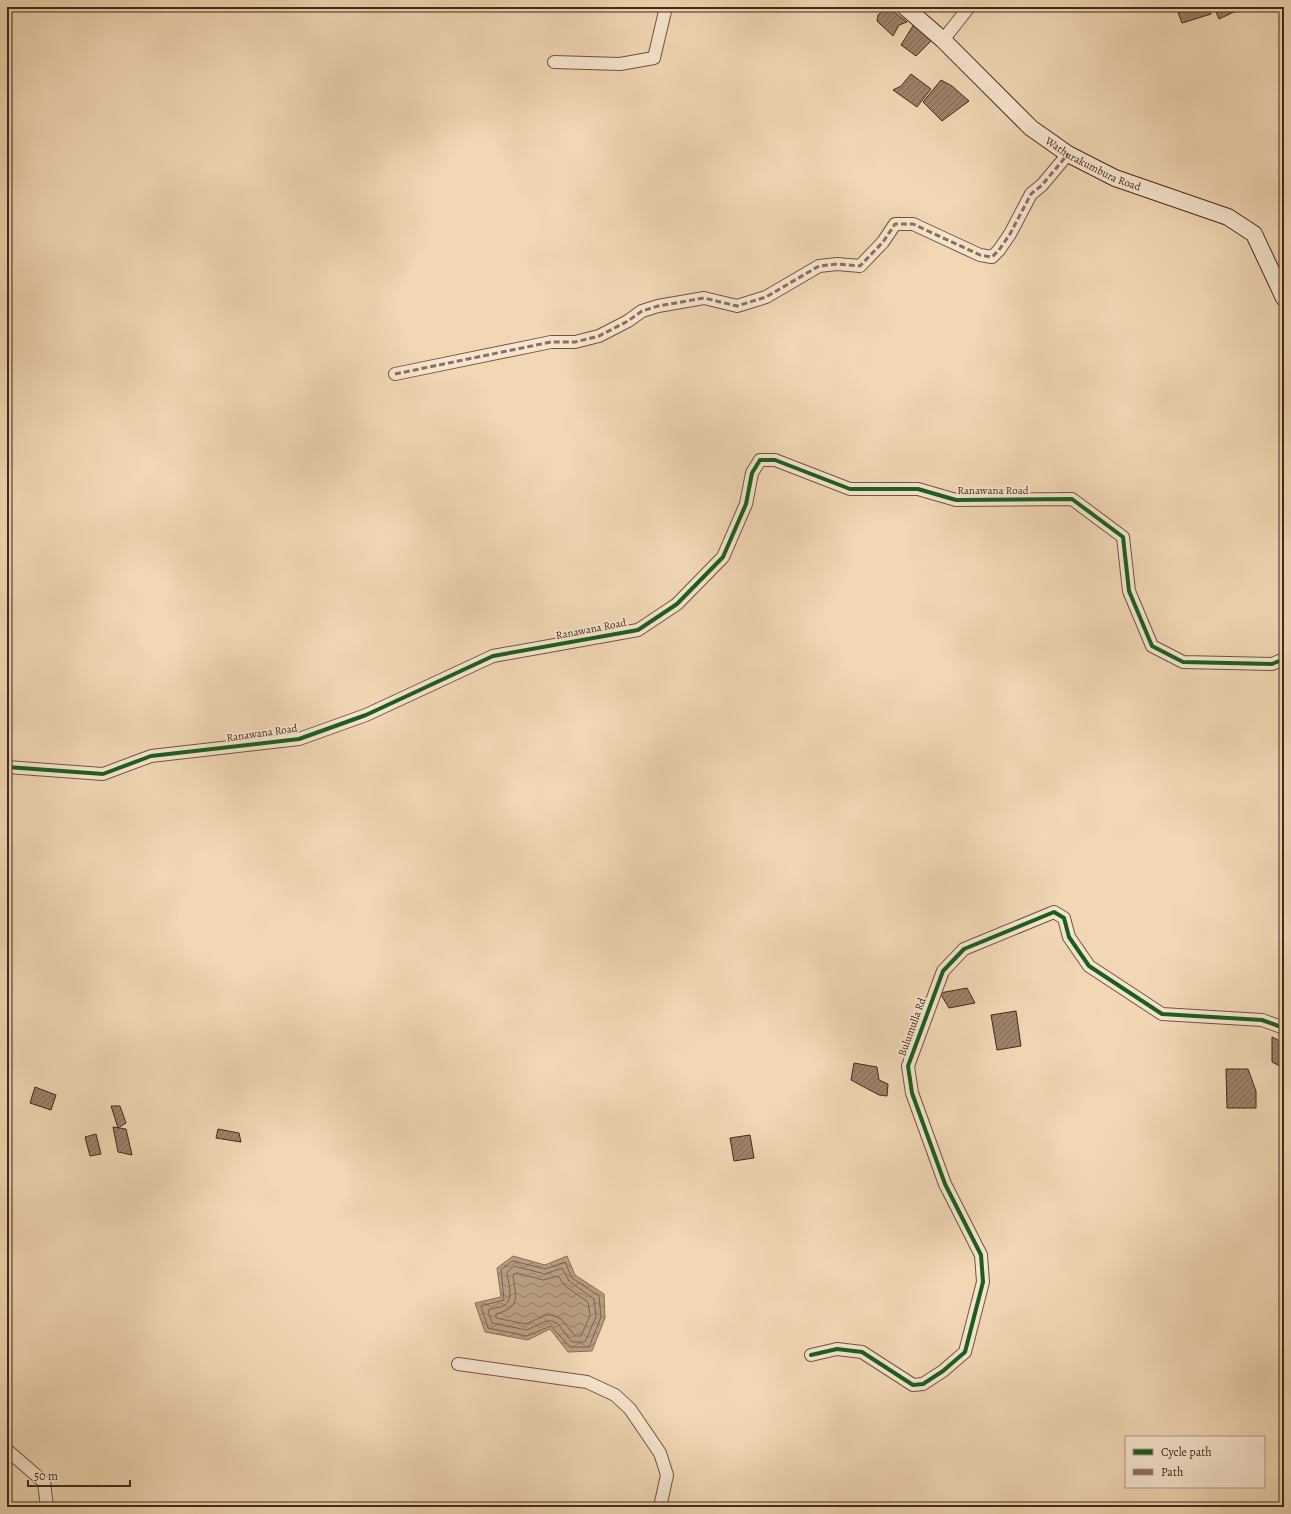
<svg xmlns="http://www.w3.org/2000/svg" width="1291" height="1514" viewBox="0 0 1291 1514" font-family="Alegreya,serif">
<style>
.water{fill:url(#water-waves);stroke:#886e56}
.lines{fill:none;stroke-linecap:round;stroke-linejoin:round}
.shore{stroke:#7c624c;stroke-width:1}
.building{fill:url(#building-hatch);stroke:#432919}
.street-casing{stroke:#6e5440;stroke-width:14}
.secondary-casing{stroke:#432919;stroke-width:18}
.street{stroke:#f6e5ce;stroke-width:12}
.secondary{stroke:#f6e5ce;stroke-width:16}
.quiet{stroke:#8d6e63;stroke-width:3;stroke-dasharray:6 3;stroke-linecap:butt}
.cycleway-casing{stroke:#f6e5ce;stroke-width:6}
.cycleway{stroke:#1b5e20;stroke-width:4}
.labels{text-anchor:middle;dominant-baseline:central;stroke-width:3.5;stroke-linejoin:round;paint-order:stroke}
.street-label{font-size:11px;fill:#432919;stroke:#f6e5ce}
</style>
<defs>
<pattern id="water-waves" width="16" height="10" patternUnits="userSpaceOnUse"><rect width="16" height="10" fill="#b69c7f"/><path d="M0 5q4-4 8 0t8 0" fill="none" stroke="#967f67"/></pattern>
<pattern id="building-hatch" width="6" height="6" patternUnits="userSpaceOnUse"><rect width="6" height="6" fill="#9d836a"/><path d="M-1 1l2-2M0 6l6-6M5 7l2-2" fill="none" stroke="#826b56"/></pattern>
</defs>
<rect width="100%" height="100%" fill="#f1d7b4"/>
<filter id="stains"><feTurbulence type="fractalNoise" baseFrequency=".005" numOctaves="4"/><feColorMatrix values="0 0 0 0 .2 0 0 0 0 .09 0 0 0 0 .02 0 0 0 .5 -.17"/></filter>
<radialGradient id="worn" r=".72"><stop offset=".6" stop-color="#630" stop-opacity="0"/><stop offset="1" stop-color="#630" stop-opacity=".3"/></radialGradient>
<!-- water -->
<path class="water" d="M567,1256L575,1275L604,1294L605,1318L592,1351L568,1352L550,1329L528,1340L485,1332L475,1303L501,1297L497,1268L513,1256L545,1265Z"/>
<g class="lines">
<!-- shore -->
<path class="shore" d="M513,1261L545,1269L565,1262L572,1278L599,1296L601,1317L589,1347H570L551,1326L527,1336L488,1328L481,1306L504,1300L501,1270Z
M514,1266L545,1274L562,1268L569,1281L594,1299L596,1317L585,1342H572L558,1324L552,1321H546L527,1330L492,1323L488,1310C492,1308 498,1308 503,1306C515,1301 508,1282 507,1273Z
M517,1273L543,1280L558,1276L565,1286L588,1302L590,1316L581,1336H575L561,1319L553,1315H546L526,1324L496,1318V1314C521,1307 516,1297 513,1276Z"/>
</g>
<!-- building -->
<path class="building" d="M888,7L907,22L899,25L893,36L877,21L878,15Z
M1176,7H1209L1211,14L1182,23Z
M1214,7H1236L1238,10L1219,19Z
M914,24L933,39L916,56L901,45Z
M911,74L931,89L917,107L893,90L901,86Z
M941,80L952,86L969,101L942,121L923,102Z
M967,988L975,1003L949,1008L940,993Z
M1016,1011L1021,1046L997,1050L991,1015Z
M1272,1037L1284,1043V1068L1272,1062Z
M854,1063L877,1067L879,1080L888,1084L887,1096L879,1095L851,1080Z
M1226,1069H1248L1256,1091V1108H1227Z
M35,1087L56,1095L51,1110L30,1103Z
M111,1106H120L126,1123L118,1128Z
M113,1127L126,1129L132,1155L118,1152Z
M218,1129L239,1133L241,1142L216,1138Z
M96,1134L101,1154L90,1156L85,1137Z
M750,1135L754,1158L734,1161L730,1138Z"/>
<g class="lines">
<!-- street casing -->
<g class="street-casing">
<path id="street" d="M943,40L969,7
M554,62L620,64L654,58L666,7
M395,374L551,342H575L599,336L628,321L642,311L658,306L704,298L737,306L766,297L819,266L837,264L860,266L883,242L895,224H913L980,255L992,257L999,250L1010,234L1031,194L1042,185L1068,154
M7,767L103,774L151,756L299,739L366,715L493,656L638,630L677,604L723,557L746,504L752,473L760,460H775L850,489H918L956,500L1072,499L1123,537L1129,591L1152,646L1183,662L1272,664L1284,659
M811,1355L837,1349L862,1352L913,1385L923,1384L943,1371L965,1352L983,1282L981,1255L945,1184L912,1093L908,1066L943,971L964,949L1054,912L1064,918L1069,937L1089,966L1162,1014L1262,1020L1284,1028
M458,1364L587,1382L615,1395L630,1409L660,1453L667,1475L660,1507
M7,1450L44,1482L47,1507"/>
</g>
<!-- secondary casing -->
<g class="secondary-casing">
<g id="secondary">
<path id="s1" d="M905,7L943,40L1031,128L1068,154L1115,178L1228,217L1254,234L1284,298"/>
</g>
</g>
<!-- street -->
<use href="#street" class="street"/>
<!-- secondary -->
<use href="#secondary" class="secondary"/>
<!-- quiet -->
<path class="quiet" d="M395,374L551,342H575L599,336L628,321L642,311L658,306L704,298L737,306L766,297L819,266L837,264L860,266L883,242L895,224H913L980,255L992,257L999,250L1010,234L1031,194L1042,185L1068,154"/>
<!-- cycleway casing -->
<g class="cycleway-casing">
<path id="cycleway" d="M7,767L103,774L151,756L299,739L366,715L493,656L638,630L677,604L723,557L746,504L752,473L760,460H775L850,489H918L956,500L1072,499L1123,537L1129,591L1152,646L1183,662L1272,664L1284,659
M811,1355L837,1349L862,1352L913,1385L923,1384L943,1371L965,1352L983,1282L981,1255L945,1184L912,1093L908,1066L943,971L964,949L1054,912L1064,918L1069,937L1089,966L1162,1014L1262,1020L1284,1028"/>
</g>
<!-- cycleway -->
<use href="#cycleway" class="cycleway"/>
</g>
<g class="labels">
<!-- street labels -->
<g class="street-label">
<text stroke="none"><textPath href="#s1" startOffset="247">Wathurakumbura Road</textPath></text>
<text x="993" y="490">Ranawana Road</text>
<text transform="translate(591 629) rotate(-11)">Ranawana Road</text>
<text transform="translate(262 733) rotate(-8)">Ranawana Road</text>
<text transform="translate(912 1027) rotate(-70)">Bulumulla Rd</text>
</g>
</g>
<!-- margin -->
<rect width="1291" height="1514" fill="none" stroke="#f1d7b4" stroke-width="24"/>
<rect x="8" y="8" width="1275" height="1498" fill="none" stroke="#432919" stroke-width="2"/>
<rect x="12" y="12" width="1267" height="1490" fill="none" stroke="#432919"/>
<!-- legend -->
<rect x="1125" y="1436" width="140" height="52" fill="#f6e5ce" stroke="#ae9a86"/>
<rect x="1133" y="1449" width="20" height="6" fill="#1b5e20" stroke="#ae9a86"/>
<text x="1161" y="1456" font-size="12" fill="#432919">Cycle path</text>
<rect x="1133" y="1469" width="20" height="6" fill="#8d6e63" stroke="#ae9a86"/>
<text x="1161" y="1476" font-size="12" fill="#432919">Path</text>
<!-- scale -->
<path d="M28 1480v6h102v-6" fill="none" stroke="#432919" stroke-width="2"/>
<text x="34" y="1480" font-size="12" fill="#432919" stroke="#f6e5ce" stroke-width="3" paint-order="stroke">50 m</text>
<rect width="100%" height="100%" filter="url(#stains)"/>
<rect width="100%" height="100%" fill="url(#worn)"/>
</svg>
